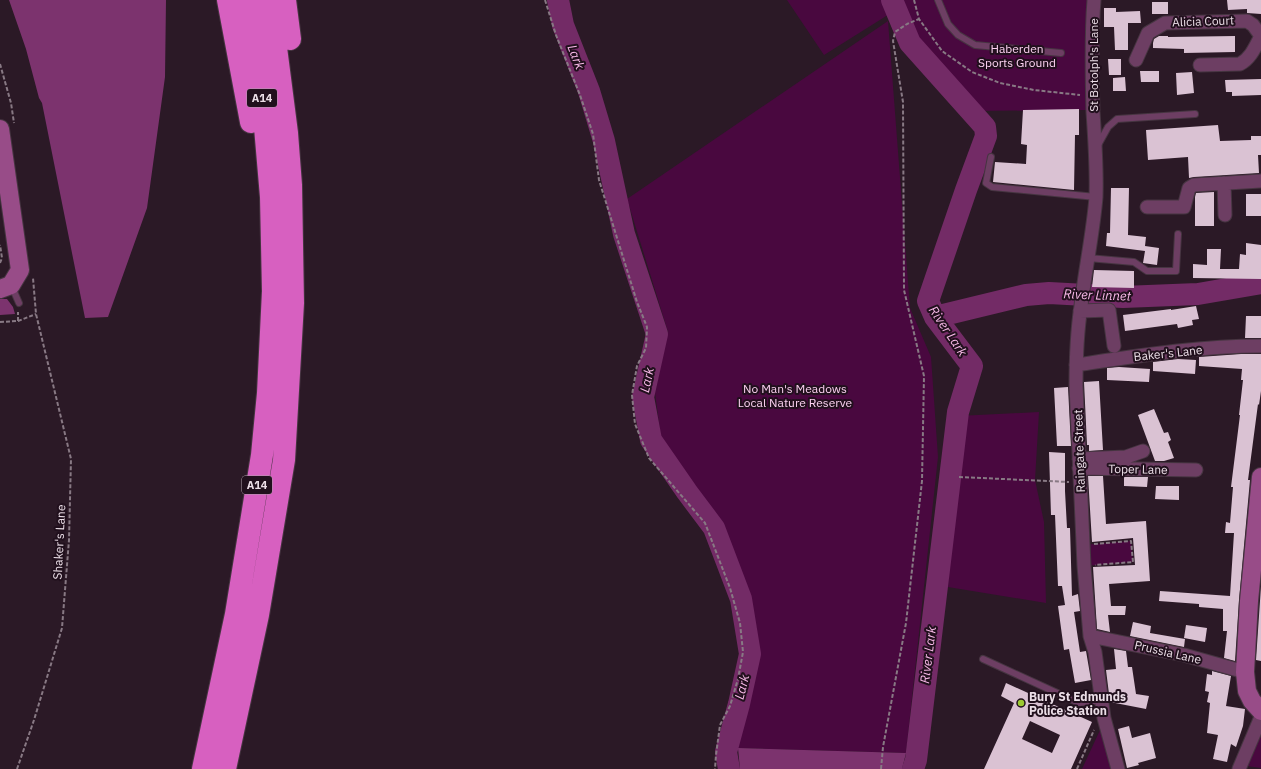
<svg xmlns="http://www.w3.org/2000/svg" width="1261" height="769" viewBox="0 0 1261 769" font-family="'IBM Plex Sans',sans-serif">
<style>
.green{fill:#49083f}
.forest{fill:#7c336e}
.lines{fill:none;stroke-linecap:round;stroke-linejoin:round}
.river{stroke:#732b66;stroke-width:22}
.building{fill:#dac2d3;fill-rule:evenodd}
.lane-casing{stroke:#463541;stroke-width:8}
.street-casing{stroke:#463541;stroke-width:15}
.secondary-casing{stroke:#463541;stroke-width:20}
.highway-casing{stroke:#463541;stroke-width:24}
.path{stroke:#887984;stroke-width:2;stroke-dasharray:4 2;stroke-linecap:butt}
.lane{stroke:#6d3e63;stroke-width:6}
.street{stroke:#6d3e63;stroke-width:13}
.secondary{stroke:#984c88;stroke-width:18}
.highway{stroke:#d760c0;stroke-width:22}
.poi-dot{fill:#9cca32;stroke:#21101d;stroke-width:1.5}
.labels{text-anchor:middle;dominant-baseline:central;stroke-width:4;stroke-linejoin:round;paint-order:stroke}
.shield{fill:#21101d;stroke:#aea0aa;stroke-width:1}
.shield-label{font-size:11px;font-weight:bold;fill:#ebdee7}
.street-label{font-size:12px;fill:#ebdee7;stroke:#21101d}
.park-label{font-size:12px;fill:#fcd2f1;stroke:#21101d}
.poi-label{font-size:12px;font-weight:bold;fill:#ebdee7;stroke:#21101d;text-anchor:start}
.water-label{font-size:13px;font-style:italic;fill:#f8b9e8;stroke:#21101d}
</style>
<rect width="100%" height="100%" fill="#2b1926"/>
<!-- green -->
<path class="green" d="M787,0H887L891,13L824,55Z
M899,0H1088L1087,110L974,111L913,38Z
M888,21L910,308L931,357L938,457L906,753L738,748L737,735L750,687L757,629L720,525L662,445L655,393L668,332L627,199Z
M1039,412L1035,480L1044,522L1046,603L948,587L954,477L958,416Z
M1131,541L1133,562L1084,566L1083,545Z
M1101,728L1113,769H1082Z
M1261,729V768L1247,766V761Z"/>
<!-- forest -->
<path class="forest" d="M9,0H166L165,77L147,208L108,317L85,318L42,103L39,98L26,49Z
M0,299H7L13,307L15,314L0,315Z
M738,748L906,753L902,769H740Z"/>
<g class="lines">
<!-- river -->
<path class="river" d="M558,0L563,25L589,91L604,141L624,234L657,334L643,397L651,440L687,492L714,528L741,599L750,654L739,704L726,752L729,769
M892,0L910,43L985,127L986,136L966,190L928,301L935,317L972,366L958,412L916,760L913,769
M935,317L1026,295L1049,293L1123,297L1198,294L1261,283"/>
</g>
<!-- building -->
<path class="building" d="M1227,0H1261V14L1247,13V9L1228,10Z
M1152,2H1168V14H1152Z
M1104,8H1116V12L1140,11L1141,23H1128V50H1115L1114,27H1104Z
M1159,36H1168V37L1235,36V52L1184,53V49L1153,48V43L1154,39Z
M1108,59H1121V75H1109Z
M1140,71H1159V82H1141Z
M1192,72L1194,93L1177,95L1176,73Z
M1125,77L1126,91H1113V78Z
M1261,79V95L1232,96V92H1226L1225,80Z
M1079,109V135H1075L1074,190L993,182L995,162L1026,164L1027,145L1021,144L1023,110Z
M1218,125L1220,141L1251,140V136H1261V155H1258L1259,173L1194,177L1189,178L1188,157L1148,160L1146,130Z
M1111,188H1129L1128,235L1146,237L1145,246L1159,248L1157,265L1143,263L1145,251L1106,246L1107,233H1110Z
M1214,192V226H1195V197L1196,193Z
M1246,194H1261V216H1246Z
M1246,243L1261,245V279L1193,278V264L1207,265V249H1221L1220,269H1239L1240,254L1246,255Z
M1094,270L1134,271V288L1092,287Z
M1196,306L1199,319L1192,320L1193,325L1178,328L1177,324L1125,331L1123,315L1171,309V310Z
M1246,316H1261V338H1245Z
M1241,354H1261V391L1259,405L1258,404L1248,480H1250L1239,600L1235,661L1224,658L1227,631H1223V609L1199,607V604L1159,601L1160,591L1230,596L1234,533H1225L1226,522L1230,523L1233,487H1231L1240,415H1239L1243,380H1241L1242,369L1199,366V357Z
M1178,359L1196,360L1195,374L1153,371V362Z
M1119,367L1150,369L1149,382L1107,380V368Z
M1099,381L1103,450L1089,451V445H1087L1084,382Z
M1068,387L1071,446H1057L1054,388Z
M1154,409L1164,433L1168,432L1171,440L1168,442L1174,458L1164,461H1155L1138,415Z
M1049,452L1065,453V491L1067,528H1070L1072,596L1078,594L1080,611L1074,612L1080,652L1086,651L1091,680L1075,683L1069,649L1064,650L1058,606L1065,605L1062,586H1058L1055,515H1051Z
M1088,476H1103L1106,524L1146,521L1150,581L1109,584L1111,606H1126L1125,615H1108L1110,632L1097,629L1093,567L1135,565L1133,538L1092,542Z
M1124,477H1148L1147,487L1124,486Z
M1156,486H1179V500L1155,499Z
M1261,586V661L1256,660Z
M1133,622L1151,626L1150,633L1185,639L1184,647L1130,636Z
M1186,625L1207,628L1205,642L1184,638Z
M1114,649L1126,651L1128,667H1132L1136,694L1149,696L1146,709L1110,702L1106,670L1116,669Z
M1212,671L1231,676L1226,706L1245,709L1243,726L1236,747L1231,744L1227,762L1213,759L1218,735L1207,733L1210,703L1207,702L1209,692L1205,691L1207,674L1212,675Z
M1006,683L1092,722L1071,769H984L1014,703L1001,696ZM1030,721L1060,735L1052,753L1022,739Z
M1129,726L1132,738L1150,733L1156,758L1138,763L1139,765L1127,768L1118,729Z"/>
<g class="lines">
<!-- lane casing -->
<g class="lane-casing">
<path id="lane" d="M938,0L948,24L958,35L975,45L1061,53
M1098,145L1108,127L1117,119L1195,114
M991,157L986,183L992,187L1096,197
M1088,258L1134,262L1147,271H1176L1178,234
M12,287L19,303
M983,659L1079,703L1101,700"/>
</g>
<!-- street casing -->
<g class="street-casing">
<path id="street" d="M1094,0C1091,37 1092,75 1093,112C1095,141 1097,169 1096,197C1093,234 1085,270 1081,306C1077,332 1076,358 1076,385L1084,566L1090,636L1095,652L1104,718L1118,769
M1136,60L1148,33L1165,23L1247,21L1253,25L1261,36
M1200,65L1240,64C1251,58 1255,47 1261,36
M1224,183L1225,215
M1147,207H1184L1189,188L1194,185L1261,181
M1080,311L1109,310L1114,346
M1076,365C1137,356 1199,346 1261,346
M1079,459L1126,457L1143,451
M1079,468L1196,470
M1090,636L1184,655L1245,672
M1239,769L1261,717"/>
</g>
<!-- secondary casing -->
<g class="secondary-casing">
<path id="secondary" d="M0,129L20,270L11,285L0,289
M1261,477L1249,601L1245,672L1247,691L1252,701L1261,711"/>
</g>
<!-- highway casing -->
<g class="highway-casing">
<path id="highway" d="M228,0L251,122
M285,0L290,39
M203,769L236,614L262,455L268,393L273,291L271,197L265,127L249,0
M225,769L258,615L284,460L293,303L291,185L287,133L274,32L269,0"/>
</g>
<!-- path -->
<path class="path" d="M545,0L556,35L580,95L593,134L599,180L637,302L647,327L646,348L637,366L632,395L635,424L649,458L705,523L730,588L740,623L743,652L738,679L730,706L720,725L716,755L715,769
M914,0L919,19L942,51L972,72L1000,83L1034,90L1080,95
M0,64L11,103L14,123
M0,263L2,258L0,245
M18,321V312
M0,322L18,321L36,314
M959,477L1069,482
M1094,544L1131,541L1133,562L1095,565
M17,769L34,720L62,628L69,540L71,459L36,314L33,278
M881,769L883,747L906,623L922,481L924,376L904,290L903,102L893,41L895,32L907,24L919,19
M1077,769L1094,730"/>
<!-- lane -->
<use href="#lane" class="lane"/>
<!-- street -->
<use href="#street" class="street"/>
<!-- secondary -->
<use href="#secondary" class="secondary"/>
<!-- highway -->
<use href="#highway" class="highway"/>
</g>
<!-- markers -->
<circle class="poi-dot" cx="1021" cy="703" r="4"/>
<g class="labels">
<!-- shield labels -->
<g class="shield">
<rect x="247" y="89" width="30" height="18" rx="3"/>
<rect x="242" y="476" width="30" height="18" rx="3"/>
</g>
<g class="shield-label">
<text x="262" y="98">A14</text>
<text x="257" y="485">A14</text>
</g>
<!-- street labels -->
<g class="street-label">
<text transform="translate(1203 21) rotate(-2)">Alicia Court</text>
<text transform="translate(1093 65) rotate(-90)">St Botolph's Lane</text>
<text transform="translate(1168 353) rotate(-6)">Baker's Lane</text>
<text transform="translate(1079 451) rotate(-92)">Raingate Street</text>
<text transform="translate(1138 469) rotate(1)">Toper Lane</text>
<text transform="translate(59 542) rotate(-87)">Shaker's Lane</text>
<text transform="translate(1168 652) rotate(13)">Prussia Lane</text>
</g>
<!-- park labels -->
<g class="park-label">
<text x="1017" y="48">Haberden<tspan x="1017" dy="14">Sports Ground</tspan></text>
<text x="795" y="388">No Man's Meadows<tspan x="795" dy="14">Local Nature Reserve</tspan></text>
</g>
<!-- poi labels -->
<g class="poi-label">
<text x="1029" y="696">Bury St Edmunds<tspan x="1029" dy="14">Police Station</tspan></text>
</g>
<!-- water labels -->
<g class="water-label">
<text transform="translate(576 57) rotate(69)">Lark</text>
<text transform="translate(1097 295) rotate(2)">River Linnet</text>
<text transform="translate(948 331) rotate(56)">River Lark</text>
<text transform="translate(647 380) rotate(-78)">Lark</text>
<text transform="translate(928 655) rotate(-83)">River Lark</text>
<text transform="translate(742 687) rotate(-76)">Lark</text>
</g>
</g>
</svg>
